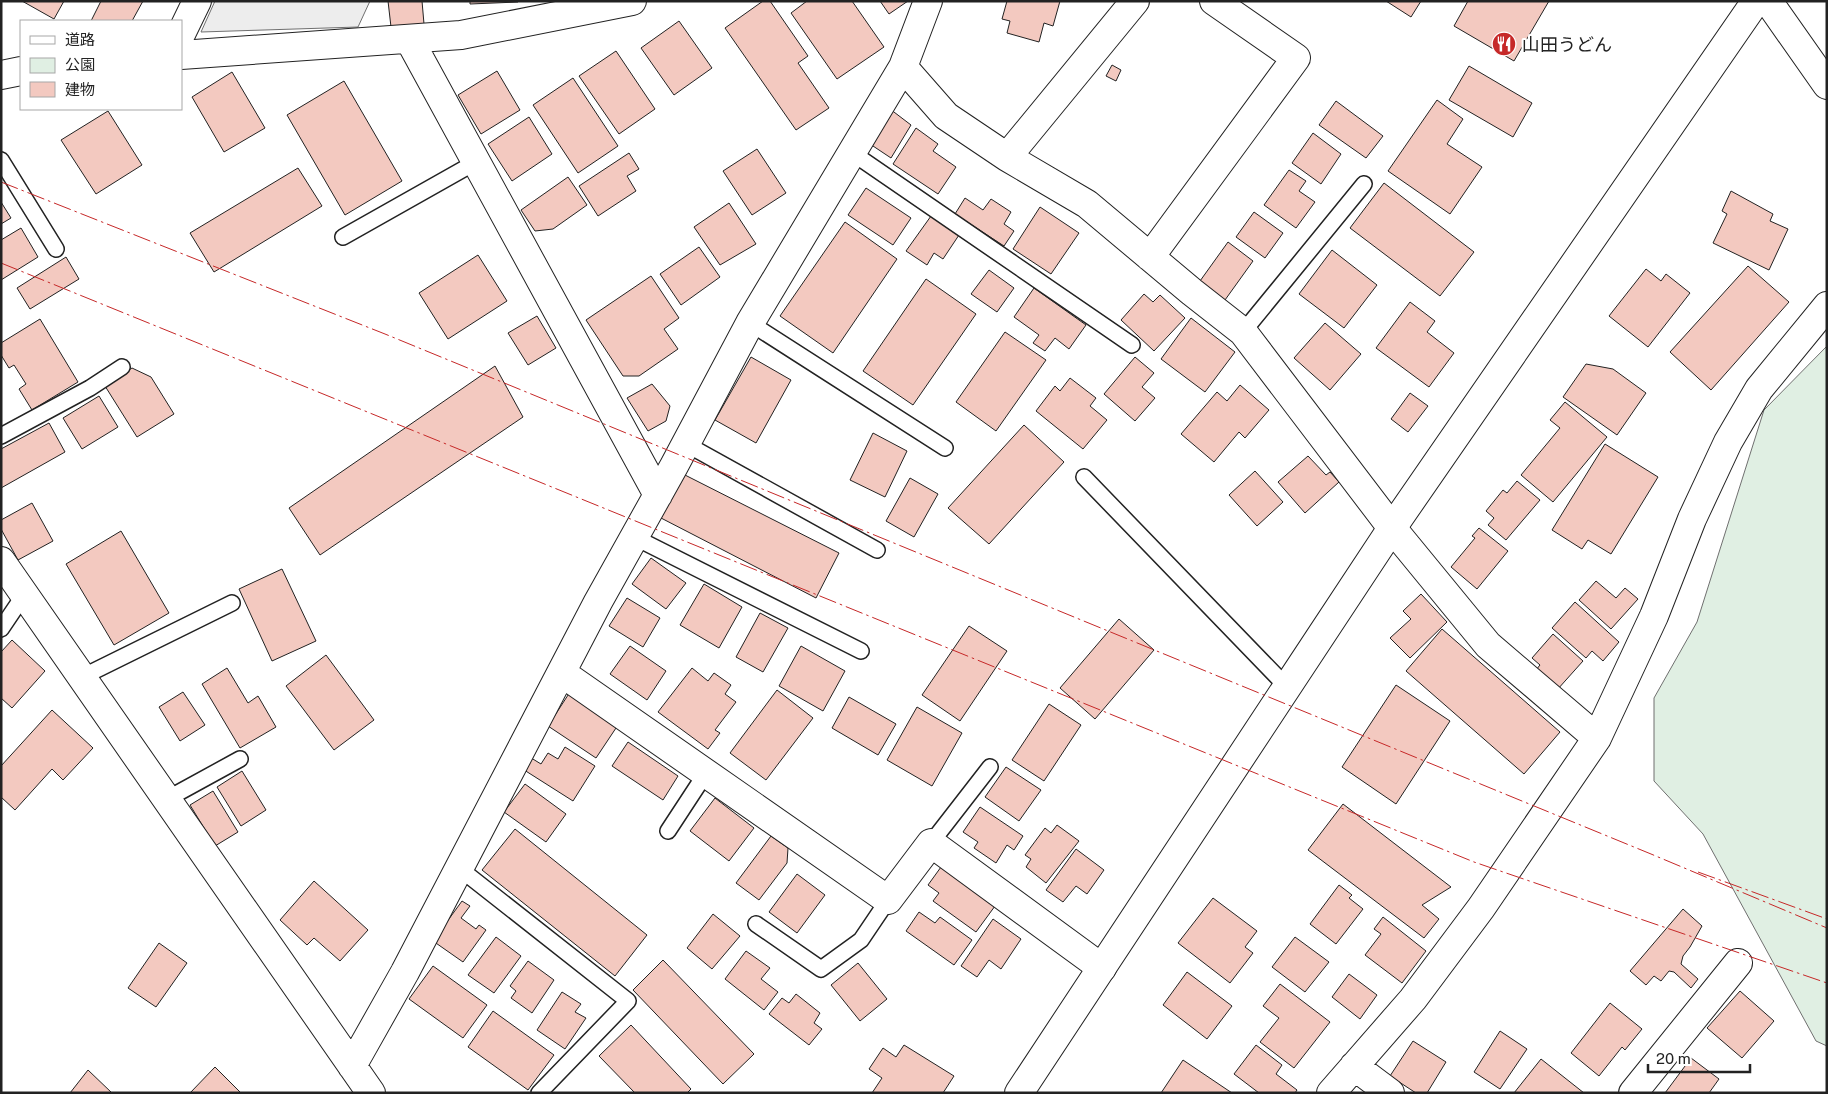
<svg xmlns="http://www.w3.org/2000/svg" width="1828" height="1094" viewBox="0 0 1828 1094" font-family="'Public Sans','Noto Sans JP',sans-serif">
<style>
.green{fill:#e0efe3;stroke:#6f6f6f}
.parking{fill:#ededed;stroke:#6f6f6f}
.building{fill:#f3c9c0;stroke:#222}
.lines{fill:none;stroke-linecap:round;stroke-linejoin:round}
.service-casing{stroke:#222;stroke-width:18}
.minor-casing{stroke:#222;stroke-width:30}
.tertiary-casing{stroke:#222;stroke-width:30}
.trunk-casing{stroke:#222;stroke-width:30}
.service{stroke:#fff;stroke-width:15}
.minor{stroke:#fff;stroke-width:28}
.tertiary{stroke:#fff;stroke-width:28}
.trunk{stroke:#fff;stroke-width:28}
.power{stroke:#c62828;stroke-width:1;stroke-dasharray:18 4 2.5 4;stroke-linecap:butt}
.labels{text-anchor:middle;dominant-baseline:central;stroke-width:4;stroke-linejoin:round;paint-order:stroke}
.poi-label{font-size:18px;fill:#222;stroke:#fff;text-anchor:start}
</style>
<rect width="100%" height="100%" fill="#fff"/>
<!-- green -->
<path class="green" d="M1827,346V1046L1816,1041L1703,834L1654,781V698L1697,622L1764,410Z"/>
<!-- parking -->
<path class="parking" d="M215,1H370L358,27L201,32Z"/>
<!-- building -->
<path class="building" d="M22,1H64L54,19Z
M101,1H143L132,21H91Z
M388,1H422L424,24L391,27Z
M470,1H518V2L470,4Z
M763,1H770L808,56L798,63L829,108L796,130L725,28Z
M807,1H852L884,47L837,79L791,13Z
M880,1H908L889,14Z
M1007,1H1060L1053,26L1044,23L1039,42L1007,33L1010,21L1002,19Z
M1386,1H1421L1411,17Z
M1468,1H1549L1514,61L1454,26Z
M679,21L712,68L674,95L641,48Z
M616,51L655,109L619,134L579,76Z
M1112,65L1121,70L1116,81L1106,76Z
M1469,66L1532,103L1513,137L1449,100Z
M497,71L520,110L481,134L458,95Z
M232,72L265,128L224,152L192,97Z
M573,78L618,146L578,173L533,105Z
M344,81L402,181L345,215L287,115Z
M1437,100L1463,119L1447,144L1482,167L1450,214L1388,171Z
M1336,101L1383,136L1366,158L1319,125Z
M890,109L911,125L891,158L867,142Z
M108,111L142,165L96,194L61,140Z
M529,117L552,154L512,181L488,144Z
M916,128L938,144L933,151L956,167L938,194L893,164Z
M1313,133L1341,154L1321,184L1292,163Z
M757,149L786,193L752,215L723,171Z
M629,153L639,169L627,176L636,191L598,216L579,186Z
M298,168L322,206L214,272L190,233Z
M1289,170L1306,181L1299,191L1315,202L1296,228L1264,205Z
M568,177L587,205L553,229L535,231L521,210Z
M1384,183L1474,252L1440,296L1350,228Z
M866,188L911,218L893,245L848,215Z
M1731,191L1773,214L1770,221L1788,229L1769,270L1713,243L1727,214L1722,211Z
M965,198L983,210L991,199L1011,212L1004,224L1014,231L1004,246L955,214Z
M1,202L11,218L1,224Z
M729,203L756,244L720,265L694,227Z
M1040,207L1079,233L1051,274L1013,249Z
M1254,212L1283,233L1265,258L1236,237Z
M931,216L959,235L943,259L934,253L927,265L906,251Z
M845,222L897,259L833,353L780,316Z
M21,228L38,257L1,280V240Z
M1228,242L1253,261L1225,300L1200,281Z
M699,247L720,277L681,305L660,274Z
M1332,250L1377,285L1344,328L1299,294Z
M478,255L507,301L448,339L419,293Z
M66,257L79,279L30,309L17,288Z
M1748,266L1789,302L1711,390L1670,352Z
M1646,269L1661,281L1666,274L1690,293L1648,347L1609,316Z
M989,270L1014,288L997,312L971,294Z
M651,276L679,318L664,329L678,349L639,376H623L586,320Z
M926,279L976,314L913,405L863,371Z
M1034,288L1086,325L1069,349L1055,338L1045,351L1033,343L1039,335L1014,317Z
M1144,294L1153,302L1160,295L1185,318L1154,351L1121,320Z
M1410,302L1435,321L1427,332L1454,353L1429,387L1376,348Z
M537,316L556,348L528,365L508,333Z
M1191,318L1235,352L1205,392L1161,359Z
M40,319L78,382L32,410L19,389L26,384L14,365L9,368L1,355V343Z
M1325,323L1361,354L1330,390L1294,358Z
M1005,332L1046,360L996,431L956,402Z
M751,357L791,380L756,443L715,420Z
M1135,357L1154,373L1142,387L1155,398L1135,421L1104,394Z
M1586,364L1613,369L1646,393L1617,435L1563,397Z
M495,366L523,417L320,555L289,508Z
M132,368L151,377L174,414L137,437L105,386Z
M1070,378L1096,398L1090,406L1107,420L1083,449L1036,411L1055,386L1060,391Z
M652,384L670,406L666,421L648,431L627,398Z
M1240,385L1269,410L1245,438L1239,432L1214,462L1181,434L1217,392L1227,401Z
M1410,393L1428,406L1408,432L1391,419Z
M99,396L118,427L82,449L63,418Z
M1565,402L1607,437L1553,502L1521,475L1560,428L1550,420Z
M49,423L65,452L1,488V449Z
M1024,425L1064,462L989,544L948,508Z
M873,433L907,451L885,497L850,480Z
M1605,444L1658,477L1611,554L1588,540L1582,549L1552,530Z
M1308,456L1326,475L1330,472L1339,482L1305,513L1278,482Z
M1255,471L1283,502L1257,526L1229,495Z
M683,474L839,553L816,598L661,518Z
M910,478L938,494L914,537L886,521Z
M1517,481L1540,500L1506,540L1488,525L1494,518L1486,511L1503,490L1507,493Z
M32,503L53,541L18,560L1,529V520Z
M1479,528L1508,551L1477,589L1451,567L1475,538L1472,536Z
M121,531L169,613L114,645L66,564Z
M651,558L686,583L666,609L632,584Z
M282,569L316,641L272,661L239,589Z
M1596,581L1616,598L1625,588L1638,599L1611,629L1579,600Z
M704,584L742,607L719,648L680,625Z
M1421,594L1447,622L1410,658L1390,638L1411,619L1403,611Z
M627,598L660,618L643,647L609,626Z
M1575,602L1619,642L1603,661L1592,651L1586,658L1552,628Z
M760,613L788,628L763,672L736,657Z
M1119,619L1154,650L1095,719L1060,688Z
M969,626L1007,651L960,721L922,695Z
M1442,629L1560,732L1524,774L1406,671Z
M1553,634L1583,661L1557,690L1536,670L1540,665L1532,658Z
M12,640L45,671L12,708L1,698V652Z
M630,646L666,671L647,700L610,674Z
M801,646L845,671L823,711L779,686Z
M326,655L374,720L334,750L286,686Z
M227,668L248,703L258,696L276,727L240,748L202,684Z
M692,668L708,681L714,673L731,685L725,694L736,702L715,730L720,733L708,749L658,712Z
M1396,685L1450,721L1396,804L1342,767Z
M777,690L813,718L766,780L730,753Z
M183,692L205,725L180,741L159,707Z
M570,692L618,725L596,758L548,726Z
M849,697L896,724L878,755L832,728Z
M1049,704L1081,725L1044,781L1012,760Z
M917,707L962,733L932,786L887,760Z
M52,710L93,748L63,780L52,769L15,810L1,797V766Z
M628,742L678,776L663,800L612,766Z
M565,747L595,766L573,801L521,768L528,756L541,764L548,753L558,759Z
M1006,767L1041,790L1019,821L985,797Z
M242,771L266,810L241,826L217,787Z
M525,784L566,814L546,842L504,812Z
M213,791L238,832L215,846L190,805Z
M715,798L754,828L729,861L690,831Z
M1343,804L1451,887L1422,905L1439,919L1424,938L1308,850Z
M980,807L1023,836L1014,850L1007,845L996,863L974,848L978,842L963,832Z
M1057,825L1079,841L1046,883L1026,867L1031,859L1025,855L1045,828L1051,833Z
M515,829L647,935L615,976L482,870Z
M771,836L788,848L787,863L759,900L736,883Z
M1076,849L1104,870L1087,894L1076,886L1063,902L1046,890Z
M941,867L995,906L976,932L933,901L939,893L928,885Z
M797,874L825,895L797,933L769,912Z
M314,881L368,930L340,961L314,938L307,945L280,920Z
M1339,885L1352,895L1349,898L1363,909L1336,944L1310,924Z
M1213,898L1257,931L1245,947L1253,953L1230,983L1178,943Z
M462,901L470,906L461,918L476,929L479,925L486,930L463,962L433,941Z
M1683,909L1702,926L1690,947L1683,956L1681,964L1698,979L1691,988L1674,972L1669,971L1661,981L1654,976L1646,985L1630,971Z
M919,912L935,923L940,917L972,940L954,965L906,931Z
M713,914L740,936L712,969L687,948Z
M1383,917L1426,951L1402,983L1365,955L1381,934L1374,929Z
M993,919L1021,939L1001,969L989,960L977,977L961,966Z
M496,937L521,956L494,993L468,975Z
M1295,937L1329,962L1305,992L1272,967Z
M159,943L187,963L156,1007L128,988Z
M746,951L770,968L761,979L778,992L764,1010L725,979Z
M663,960L754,1054L723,1084L633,990Z
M528,961L554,980L532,1013L511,998L516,991L510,986Z
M858,963L887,999L860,1021L831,985Z
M433,966L487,1005L463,1038L409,999Z
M1187,972L1232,1006L1207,1039L1163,1005Z
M1349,974L1377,995L1360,1019L1332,997Z
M1280,984L1330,1022L1294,1068L1260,1042L1279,1018L1263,1006Z
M1740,991L1774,1021L1742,1058L1707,1028Z
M562,992L581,1004L575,1012L586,1018L565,1049L537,1030Z
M796,994L820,1013L814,1023L822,1029L809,1045L769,1014L782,998L789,1003Z
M1610,1003L1642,1029L1625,1050L1622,1047L1599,1076L1571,1053Z
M493,1011L554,1055L528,1090L468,1047Z
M631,1025L691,1089L687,1093H635L599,1056Z
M1500,1031L1527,1049L1500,1089L1474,1072Z
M1413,1041L1446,1062L1427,1093H1416L1390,1076Z
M904,1045L954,1076L943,1093H872L882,1078L869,1069L883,1048L896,1057Z
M1256,1045L1282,1065L1276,1074L1297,1090L1295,1093H1259L1234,1074Z
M1691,1058L1719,1079L1709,1093H1665Z
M1541,1059L1584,1093H1514Z
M1183,1060L1232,1093H1161Z
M215,1067L241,1093H190Z
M88,1070L112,1093H70Z"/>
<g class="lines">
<!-- service casing -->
<g class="service-casing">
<path id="service" d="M851,152L1132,345
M1,160L56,249
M343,237L476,162
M750,323L945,448
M1243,332L1364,184
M1,436L90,388L122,367
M686,444L877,550
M1084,477L1287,687
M634,537L861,651
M1,629L24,595
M82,677L232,603
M167,799L240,759
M668,831L706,773
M931,843L990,767
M459,868L628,1001L539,1093
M756,924L821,969L861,940L888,900"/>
</g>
<!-- minor casing -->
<g class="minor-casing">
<path id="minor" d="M181,34L197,1
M409,39L658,495
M181,55L461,35L632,1
M903,67L946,116L1007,157L1087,204L1192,292L1243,332L1392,528L1488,645L1597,738
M1,75L21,71
M1007,157L1135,1
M1150,257L1296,58L1214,1
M1,561L371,1093
M562,673L888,900L931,843L1102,968
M352,1066L405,972L598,602L674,466L750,323L903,67L928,1
M1354,1066L1390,1093
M1331,1093L1413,999L1481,908L1597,738L1654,616L1692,519L1728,442L1759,389L1827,306
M1633,1093L1738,963"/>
</g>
<!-- tertiary casing -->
<g class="tertiary-casing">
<path id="tertiary" d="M1019,1093L1392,528L1756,1"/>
</g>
<!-- trunk casing -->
<g class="trunk-casing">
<path id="trunk" d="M1768,1L1827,85"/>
</g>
<!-- service -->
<use href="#service" class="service"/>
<!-- minor -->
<use href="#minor" class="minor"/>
<!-- tertiary -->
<use href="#tertiary" class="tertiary"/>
<!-- trunk -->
<use href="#trunk" class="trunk"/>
<!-- power -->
<path class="power" d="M1,182L385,334L1651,854L1827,928
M1,263L1474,862L1827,983
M1698,872L1827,919"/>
</g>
<!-- icons -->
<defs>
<g id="restaurant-disc" transform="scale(1.25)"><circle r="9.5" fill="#c62828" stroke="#fff"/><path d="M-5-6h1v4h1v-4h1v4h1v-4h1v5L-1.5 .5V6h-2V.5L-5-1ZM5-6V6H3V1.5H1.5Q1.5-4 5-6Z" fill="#fff"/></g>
</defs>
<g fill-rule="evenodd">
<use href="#restaurant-disc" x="1504" y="44"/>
</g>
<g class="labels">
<!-- poi labels -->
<g class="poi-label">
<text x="1522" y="44">山田うどん</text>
</g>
</g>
<!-- border -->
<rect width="1828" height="1094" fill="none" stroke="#222222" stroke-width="5"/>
<!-- legend -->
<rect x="20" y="20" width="162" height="90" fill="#ffffff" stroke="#a7a7a7"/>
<rect x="30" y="36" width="25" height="8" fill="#ffffff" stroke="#a7a7a7"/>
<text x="65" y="45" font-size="15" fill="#222222">道路</text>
<rect x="30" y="58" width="25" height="15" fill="#e0efe3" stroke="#a7a7a7"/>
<text x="65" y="70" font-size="15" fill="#222222">公園</text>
<rect x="30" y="82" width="25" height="15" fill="#f3c9c0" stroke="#a7a7a7"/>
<text x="65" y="95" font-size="15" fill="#222222">建物</text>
<!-- scale -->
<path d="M1648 1064v8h102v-8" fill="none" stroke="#222222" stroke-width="2.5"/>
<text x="1656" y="1064" font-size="15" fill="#222222" stroke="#ffffff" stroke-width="4" paint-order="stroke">20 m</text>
</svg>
